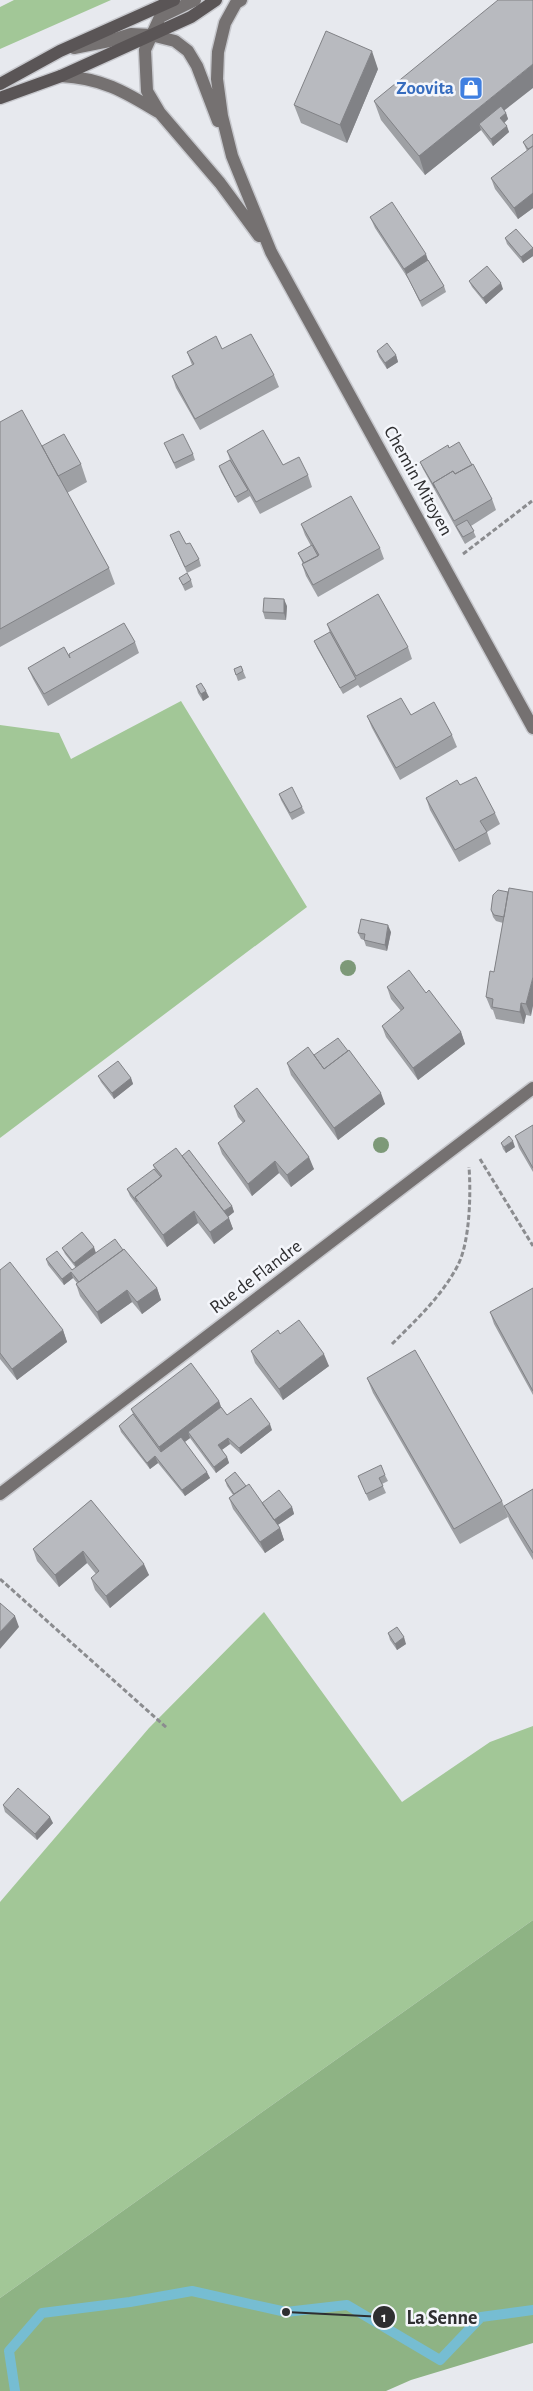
<svg xmlns="http://www.w3.org/2000/svg" width="533" height="2391" viewBox="0 0 533 2391" font-family="'Alegreya Sans',sans-serif">
<style>
.green{fill:#a2c797}
.forest{fill:#8eb384}
.lines{fill:none;stroke-linecap:round;stroke-linejoin:round}
.stream{stroke:#76bdd2;stroke-width:10}
.secondary-casing{stroke:#c6c7cc;stroke-width:15}
.primary-casing{stroke:#c6c7cc;stroke-width:15}
.path{stroke:#8b8c8f;stroke-width:3;stroke-dasharray:5 2.5;stroke-linecap:butt}
.secondary{stroke:#757171;stroke-width:12}
.primary{stroke:#5a5556;stroke-width:12}
.tree{fill:#7d9978}
.wall{fill:#9ea0a4}
.shaded-wall{fill:#818286}
.building{fill:#b8babf;stroke:#818286}
.labels{text-anchor:middle;dominant-baseline:central;stroke-width:5;stroke-linejoin:round;paint-order:stroke}
.shop-label{font-size:19px;font-weight:bold;fill:#366cbe;stroke:#f4f6fb;text-anchor:end}
.street-label{font-size:19px;fill:#2e2e30;stroke:#f4f6fb}
.leader{fill:none;stroke:#2e2e30;stroke-width:2}
.callout-dot{fill:#2e2e30;stroke:#f4f6fb;stroke-width:2}
.mark-label{font-size:15px;text-anchor:middle;font-weight:bold;fill:#fff}
.callout-label{font-size:20px;text-anchor:middle;font-weight:bold;fill:#2e2e30;stroke:#f4f6fb;stroke-width:5;stroke-linejoin:round;paint-order:stroke}
</style>
<rect width="100%" height="100%" fill="#e7e9ee"/>
<!-- green -->
<path class="green" d="M14,0H111L0,49V7Z
M181,701L307,907L0,1138V725L59,733L71,759Z
M264,1612L402,1802L490,1742L533,1726V1920L0,2298V1902L149,1728Z"/>
<!-- forest -->
<path class="forest" d="M533,1920V2343L411,2380L386,2391H0V2298Z"/>
<g class="lines">
<!-- stream -->
<path class="stream" d="M15,2391L9,2351L42,2313L130,2302L192,2291L286,2312L347,2305L440,2360L481,2317L533,2310"/>
<!-- secondary casing -->
<g class="secondary-casing">
<path id="secondary" d="M195,0L160,17L145,50L147,91L160,113L220,183L259,236
M241,0L236,3L225,23L218,52L217,79L222,116L232,156L271,252L533,728
M74,48L109,41L131,34L151,35L175,41L188,51L197,66L218,121
M61,76C101,78 124,91 158,112
M0,1494L533,1088"/>
</g>
<!-- primary casing -->
<g class="primary-casing">
<path id="primary" d="M0,84L60,51L174,0
M0,98L61,76L191,17L216,0"/>
</g>
<!-- path -->
<path class="path" d="M463,554L532,501
M480,1159L533,1246
M392,1344C416,1320 442,1296 458,1265C470,1241 471,1193 469,1167
M0,1579L167,1728"/>
<!-- secondary -->
<use href="#secondary" class="secondary"/>
<!-- primary -->
<use href="#primary" class="primary"/>
</g>
<!-- trees -->
<g class="tree">
<circle cx="348" cy="968" r="8"/>
<circle cx="381" cy="1145" r="8"/>
</g>
<!-- wall -->
<path class="wall" d="M378,69L347,143L301,123L294,105Z
M374,101L504,111L506,113L508,119L504,123L509,132L493,146L481,130L425,175L381,120Z
M533,134V208L518,219L495,189L491,178L527,151L523,142Z
M370,217L428,260L444,286L446,292L422,307L409,280L375,228Z
M505,238L533,249V256L523,263L507,244Z
M469,281L503,289L486,304L472,287Z
M377,351L396,355L398,362L387,369L379,357Z
M187,352L274,375L279,387L200,430L176,388L172,376L192,365Z
M0,422L42,447L81,464L87,482L67,493L109,568L115,584L0,647Z
M164,443L193,454L195,460L176,469Z
M449,448L492,499L496,510L471,526L476,537L465,544L423,469L420,462Z
M227,451L283,465L308,475L312,487L260,514L250,496L238,503L221,472L219,466L230,460Z
M301,524L380,548L384,559L318,597L306,576L302,564H303L298,553L311,546L305,535Z
M170,535L186,544L199,559L201,566L187,573Z
M179,578L191,580L193,587L185,591Z
M287,606L286,620L265,619L263,612Z
M327,624L408,647L412,659L360,688L358,685L343,694L317,648L314,641L330,633Z
M135,642L139,653L48,706L33,679L28,668Z
M241,666L246,678L238,681L234,669Z
M196,686L209,697L203,701L198,693Z
M411,715L452,735L457,747L400,780L372,728L367,716Z
M460,785L495,813L500,824L487,832L491,844L459,862L430,810L426,798Z
M279,794L302,807L305,813L292,820L281,800Z
M498,890L531,1016L526,1015L524,1024L496,1019L493,1010L491,1009L486,997L494,972L503,923L496,921L493,917L491,910Z
M391,932L387,951L366,946L364,940L361,939L358,933Z
M387,987L426,993L461,1032L465,1044L418,1080L386,1037L382,1026L401,1011L391,999Z
M348,1051L385,1104L338,1140L291,1075L287,1063L314,1055Z
M98,1076L131,1078L133,1084L114,1099L101,1082Z
M234,1106L314,1169L291,1187L279,1173L252,1196L222,1154L218,1143L243,1123L238,1117Z
M533,1125V1172L519,1148L515,1136Z
M501,1143L515,1147L506,1153L503,1149Z
M182,1156L232,1206L234,1212L228,1217L233,1229L214,1244L198,1223L167,1247L130,1196L127,1189L155,1170L153,1165Z
M62,1248L96,1253L123,1250L157,1288L161,1300L142,1314L132,1302L101,1324L80,1296L76,1284L77,1283L73,1278L64,1285L48,1265L46,1259L72,1270L76,1268L65,1254Z
M0,1270L63,1330L67,1342L17,1380L0,1359Z
M533,1288V1395L494,1324L490,1312Z
M280,1334L329,1366L283,1400L255,1363L251,1351Z
M367,1378L502,1501L508,1517L460,1544L373,1393Z
M219,1401L221,1407L227,1415L272,1430L241,1454L230,1444L222,1450L227,1457L229,1463L216,1473L190,1438L185,1442L210,1478L185,1496L158,1463L150,1469L121,1432L119,1426L133,1414L131,1409Z
M385,1475L388,1481L382,1484L386,1493L369,1501L358,1476Z
M225,1480L246,1486L262,1503L292,1507L294,1514L278,1525L280,1528L284,1540L265,1553L233,1509L229,1498L233,1495L227,1486Z
M533,1489V1560L510,1522L504,1506Z
M91,1500L149,1575L110,1608L95,1590L91,1578L96,1574L87,1563L59,1587L37,1561L33,1549Z
M388,1633L406,1644L397,1650L390,1640Z
M3,1805L53,1823L37,1840L5,1812Z"/>
<!-- shaded-wall -->
<path class="shaded-wall" d="M372,51L378,69L347,143L340,125Z
M533,64V88L482,128L479,124L481,130L425,175L419,156Z
M506,113L508,119L503,124L500,118Z
M507,126L509,132L493,146L491,139Z
M533,193V208L518,219L514,208Z
M533,248V256L523,263L521,257Z
M426,254L430,266L406,274L409,280L404,269Z
M501,283L503,289L486,304L483,298Z
M396,355L398,362L387,369L385,363Z
M284,599L287,606L286,620L284,613Z
M206,691L209,697L203,701L201,694Z
M388,925L391,932L387,951L385,945Z
M533,977V1006L531,1016L526,1004Z
M521,1003L526,1015L524,1024L520,1012Z
M461,1032L465,1044L418,1080L413,1068Z
M131,1078L133,1084L114,1099L112,1093Z
M381,1093L385,1104L338,1140L334,1128Z
M513,1141L515,1147L506,1153L504,1147Z
M309,1157L314,1169L291,1187L287,1175Z
M275,1161L279,1173L252,1196L248,1184Z
M232,1206L234,1212L225,1219L223,1212Z
M194,1211L198,1223L167,1247L163,1235Z
M229,1218L233,1229L214,1244L210,1232Z
M94,1247L96,1253L77,1269L74,1263Z
M71,1272L73,1278L64,1285L62,1279Z
M157,1288L161,1300L142,1314L137,1302Z
M127,1290L132,1302L101,1324L97,1312Z
M63,1330L67,1342L17,1380L12,1369Z
M324,1354L329,1366L283,1400L279,1389Z
M219,1401L223,1413L188,1432L190,1438L163,1458L159,1447Z
M270,1424L272,1430L241,1454L239,1448Z
M228,1438L230,1444L220,1451L218,1445Z
M155,1456L158,1463L150,1469L147,1463Z
M227,1457L229,1463L216,1473L214,1467Z
M207,1472L210,1478L185,1496L182,1490Z
M292,1507L294,1514L276,1526L274,1520Z
M280,1528L284,1540L265,1553L260,1542Z
M83,1551L87,1563L59,1587L55,1575Z
M144,1564L149,1575L110,1608L106,1596Z
M15,1616L19,1627L0,1649V1632Z
M404,1637L406,1644L397,1650L395,1644Z
M50,1817L53,1823L37,1840L35,1834Z"/>
<!-- building -->
<path class="building" d="M498,0H533V64L419,156L374,101Z
M326,31L372,51L340,125L294,105Z
M501,106L506,113L500,118L507,126L491,139L479,124Z
M533,134V146L528,149L523,142Z
M533,146V193L514,208L491,178Z
M392,202L426,254L404,269L370,217Z
M516,229L533,248L521,257L505,238Z
M428,260L444,286L420,301L406,274Z
M487,266L501,283L483,298L469,281Z
M251,334L274,375L195,419L172,376L194,364L187,352L216,336L222,349Z
M387,343L396,355L385,363L377,351Z
M22,410L109,568L0,629V422Z
M263,430L283,465L299,457L308,475L256,502L227,451Z
M64,434L81,464L58,476L42,446Z
M183,434L193,454L174,463L164,443Z
M459,442L472,465L455,474L453,471L433,483L435,488L420,462L448,445L449,448Z
M230,460L248,490L235,497L219,466Z
M473,464L492,499L454,521L433,483L453,471L455,474Z
M351,496L380,548L313,585L302,564L319,555L301,524Z
M467,520L474,531L463,537L456,526Z
M179,531L186,544L190,543L199,559L185,567L170,535Z
M312,545L318,556L304,563L298,553Z
M187,573L191,580L183,585L179,578Z
M378,594L408,647L356,676L327,624Z
M264,598L284,599V613L263,612Z
M124,623L135,642L44,694L28,668L64,647L70,658L69,654Z
M330,632L356,679L340,688L314,641Z
M241,666L243,671L236,675L234,669Z
M201,683L206,691L201,694L196,686Z
M401,698L411,715L434,702L452,735L396,768L367,716Z
M476,777L495,813L480,821L487,832L455,850L426,798L457,780L460,785Z
M292,787L302,807L290,813L279,794Z
M509,888L533,892V977L526,1004L521,1003L520,1012L492,1007L493,999L486,997L490,971L494,972Z
M498,890L508,892L504,917L494,915L491,910L493,895Z
M361,919L388,925L385,945L364,940L365,934L358,933Z
M409,970L426,993L429,990L461,1032L413,1068L382,1026L404,1008L387,987Z
M338,1038L348,1051L324,1069L314,1055Z
M308,1047L324,1069L349,1050L381,1093L334,1128L287,1063Z
M118,1061L131,1078L112,1093L98,1076Z
M257,1088L309,1157L287,1175L275,1161L248,1184L218,1143L245,1121L234,1106Z
M533,1125V1168L515,1136Z
M509,1136L513,1141L504,1147L501,1143Z
M176,1148L229,1218L210,1232L194,1211L163,1235L135,1197L162,1176L153,1165Z
M189,1150L232,1206L224,1211L182,1156Z
M154,1169L161,1177L135,1197L137,1202L127,1189Z
M82,1232L94,1247L74,1263L62,1248Z
M115,1239L123,1250L79,1282L71,1272L62,1279L46,1259L57,1251L72,1270Z
M124,1249L157,1288L137,1302L127,1290L97,1312L76,1284Z
M10,1262L63,1330L12,1369L0,1353V1270Z
M533,1288V1391L490,1312Z
M299,1320L324,1354L279,1389L251,1351L278,1330L280,1334Z
M415,1350L502,1501L454,1529L367,1378Z
M191,1363L219,1401L159,1447L131,1409Z
M251,1398L270,1424L239,1448L228,1438L218,1445L227,1457L214,1467L188,1432L221,1407L227,1415Z
M133,1414L161,1452L181,1437L207,1472L182,1490L155,1456L147,1463L119,1426Z
M381,1465L385,1475L379,1478L383,1486L366,1494L358,1476Z
M235,1472L246,1486L234,1494L225,1480Z
M249,1484L280,1528L260,1542L229,1498Z
M533,1489V1553L504,1506Z
M279,1490L292,1507L274,1520L262,1503Z
M91,1500L144,1564L106,1596L91,1578L99,1571L83,1551L55,1575L33,1549Z
M0,1603L15,1616L0,1632Z
M397,1627L404,1637L395,1644L388,1633Z
M18,1788L50,1817L35,1834L3,1805Z"/>
<!-- icons -->
<defs>
<g id="shop-square" transform="scale(1.25)"><rect x="-9" y="-9" width="18" height="18" rx="4" fill="#3f7fe0" stroke="#f4f6fb"/><path d="M-5-2.5h2.3a2.7 3.5 0 0 1 5.4 0H5L5.5 6h-11ZM-1.5-2.5h3a1.5 2.3 0 0 0-3 0Z" fill="#fff"/></g>
</defs>
<g fill-rule="evenodd">
<use href="#shop-square" x="471" y="88"/>
</g>
<g class="labels">
<!-- shop labels -->
<g class="shop-label">
<text x="454" y="88">Zoovita</text>
</g>
<!-- street labels -->
<g class="street-label">
<text transform="translate(418 481) rotate(61)">Chemin Mitoyen</text>
<text transform="translate(256 1277) rotate(-37)">Rue de Flandre</text>
</g>
</g>
<!-- callouts -->
<path class="leader" d="M286 2312L384 2317"/>
<g class="callout-dot">
<circle cx="286" cy="2312" r="5"/>
<circle cx="384" cy="2317" r="12"/>
</g>
<g class="mark-label">
<text x="384" y="2322">1</text>
</g>
<g class="callout-label">
<text x="442" y="2324">La Senne</text>
</g>
</svg>
